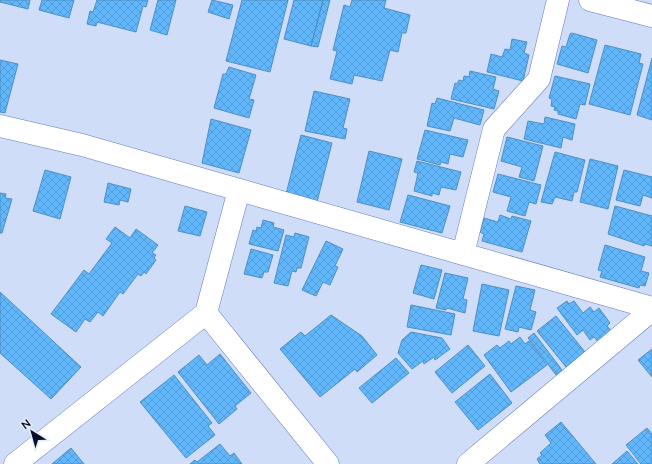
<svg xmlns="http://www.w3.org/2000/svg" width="652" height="464" viewBox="0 0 652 464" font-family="'Nunito Sans',sans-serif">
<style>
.building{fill:url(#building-cross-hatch);stroke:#4e8fc2}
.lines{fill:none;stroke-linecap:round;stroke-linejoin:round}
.minor-casing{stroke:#5f7dbb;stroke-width:23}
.minor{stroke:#fff;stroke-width:22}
</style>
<defs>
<pattern id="building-cross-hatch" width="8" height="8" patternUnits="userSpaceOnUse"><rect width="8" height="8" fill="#61b7fb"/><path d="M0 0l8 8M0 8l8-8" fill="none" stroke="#539cd7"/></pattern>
</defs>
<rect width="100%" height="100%" fill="#cfddf9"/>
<!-- building -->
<path class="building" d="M0,0H30L28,9L0,2Z
M42,0H74L69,18L39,10Z
M97,0H148L146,7L143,6L136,32L97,22L96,26L87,24L90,11L93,12Z
M158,0H176L167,35L150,30Z
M212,0L233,5L229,19L208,12Z
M242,0H288L270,72L226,61Z
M294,0H323L311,46L284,39Z
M323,0H330L318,47L311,46Z
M352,0H386L384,8L410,15L406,33H402L398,52L390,50L382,81L354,75L352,84L330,79L337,51L333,50L344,5L350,7Z
M572,33L597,40L588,73L557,64L562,46L566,47L570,34Z
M512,39L527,42L524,53L529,55L523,81L487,72L491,54L502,57L505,49L510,50Z
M605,45L641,54L639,63L643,64L630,115L589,104Z
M652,58V120L637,115Z
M0,60L18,64L5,113L0,112Z
M229,67L256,75L249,99L254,100L249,118L214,108L223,74H226Z
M470,71L496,77L493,89L499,91L494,109L451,99L455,83L457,84L459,80L463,81L464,76L469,77Z
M555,76L590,84L585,105L580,104L576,119L558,114V111L554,110L555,107L551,106L552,99L549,98Z
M314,91L350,99L343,128L347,129L345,139L305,131Z
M437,98L484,110L480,125L454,118L450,131L427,126L432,103L435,104Z
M545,117L575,124L572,140L563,137L561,148L524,139L528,121L544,124Z
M211,119L251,130L239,173L202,163Z
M425,130L468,140L463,157L450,154L448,164L441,162L440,165L417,159Z
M301,135L332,143L317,202L286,194Z
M507,137L543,146L534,181L519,177L522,167L501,161Z
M369,151L402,159L389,210L357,202Z
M555,152L585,160L577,192H574L572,201L555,197L552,204L541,202Z
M590,159L618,166L608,209L580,202Z
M417,161L461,172L456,190L441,187L439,195L432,193V196L414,191L418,173L414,172Z
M45,170L71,177L60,219L33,211Z
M624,170L652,177V198L643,195L640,206L616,200Z
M498,174L541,185L536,204L529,202L525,216L507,211L511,197L493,192Z
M108,183L131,189L128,202L120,200L119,205L104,202Z
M0,193L6,194L5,198L12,199L2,233H0Z
M408,195L450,206L442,233L400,222Z
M185,206L207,212L200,236L178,231Z
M615,206L652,216V246L645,244L644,246L608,234Z
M500,215L511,219L512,216L531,221L522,252L482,241L484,234L480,232L484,218L498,222Z
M263,220L274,223L273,227L284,230L278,251L249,244L253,230L256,231L257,227L261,228Z
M115,227L130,238L136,229L158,245L152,253L156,255L154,258L156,260L146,274L144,272L141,276L138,274L123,294L120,292L103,316L98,312L90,322L85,319L76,332L51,314L84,270L89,274L112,243L106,239Z
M295,233L309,237L301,268H297L296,272L292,271L288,286L274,283L286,235L294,237Z
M326,241L343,249L335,266L338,267L330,285L323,282L316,296L302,290Z
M605,245L645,257L641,271L649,273L645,286L640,285L639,288L600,277L602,271L598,270Z
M251,249L273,255L268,272H264L262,278L244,274Z
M421,265L442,270L434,299L413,293Z
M445,273L468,278L463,299L467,300L465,313L447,308L446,310L436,308Z
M482,284L509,290L499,336L473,331Z
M516,286L535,290L530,310L536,312L531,330L519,327L518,332L505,329Z
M0,292L81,367L51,399L0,353Z
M567,301L569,304L574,301L583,313L590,307L594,312L599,308L610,323L607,326L613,333L599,343L594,337L590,340L583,330L577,335L557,308Z
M411,305L455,314L451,335L407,327Z
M331,315L362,336L377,355L357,372L355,369L320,397L280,349L301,332L305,336Z
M556,316L585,352L566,367L537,331Z
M411,332L442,338L450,349L435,360L434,357L424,364L423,361L412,369L398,353L402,340Z
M534,333L562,370L556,375L528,338Z
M520,337L525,344L529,341L547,365L511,392L484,355L497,345L500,348L509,341L511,344Z
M468,345L485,366L452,393L435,372Z
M652,349V377L638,360Z
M220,354L251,393L235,406L237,409L219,424L178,372L199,355L207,365Z
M396,358L409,373L372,403L359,388Z
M490,374L512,403L478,430L455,402Z
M174,375L212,423L208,426L215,435L186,458L140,402Z
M561,422L596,464H540L537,459L542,455L540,453L551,443L545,435Z
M647,428L652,434V464H641L626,445Z
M220,444L230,456L234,453L242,464H190L195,460L197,462Z
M71,448L84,464H52Z
M627,451L638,464H612Z"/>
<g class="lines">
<!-- minor casing -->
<g class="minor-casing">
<path id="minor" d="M590,0L652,16
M0,126L82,145L652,308
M463,254L494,129L539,79L558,0
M206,313L328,464
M15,464L206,313L239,190
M468,464L652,310"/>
</g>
<!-- minor -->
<use href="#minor" class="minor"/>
</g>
<!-- north arrow -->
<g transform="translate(32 432) rotate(323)" stroke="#e3eaf8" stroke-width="3" paint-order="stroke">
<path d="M0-3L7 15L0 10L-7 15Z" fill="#060f27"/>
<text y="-6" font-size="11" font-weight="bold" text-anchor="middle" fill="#060f27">N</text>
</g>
</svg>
